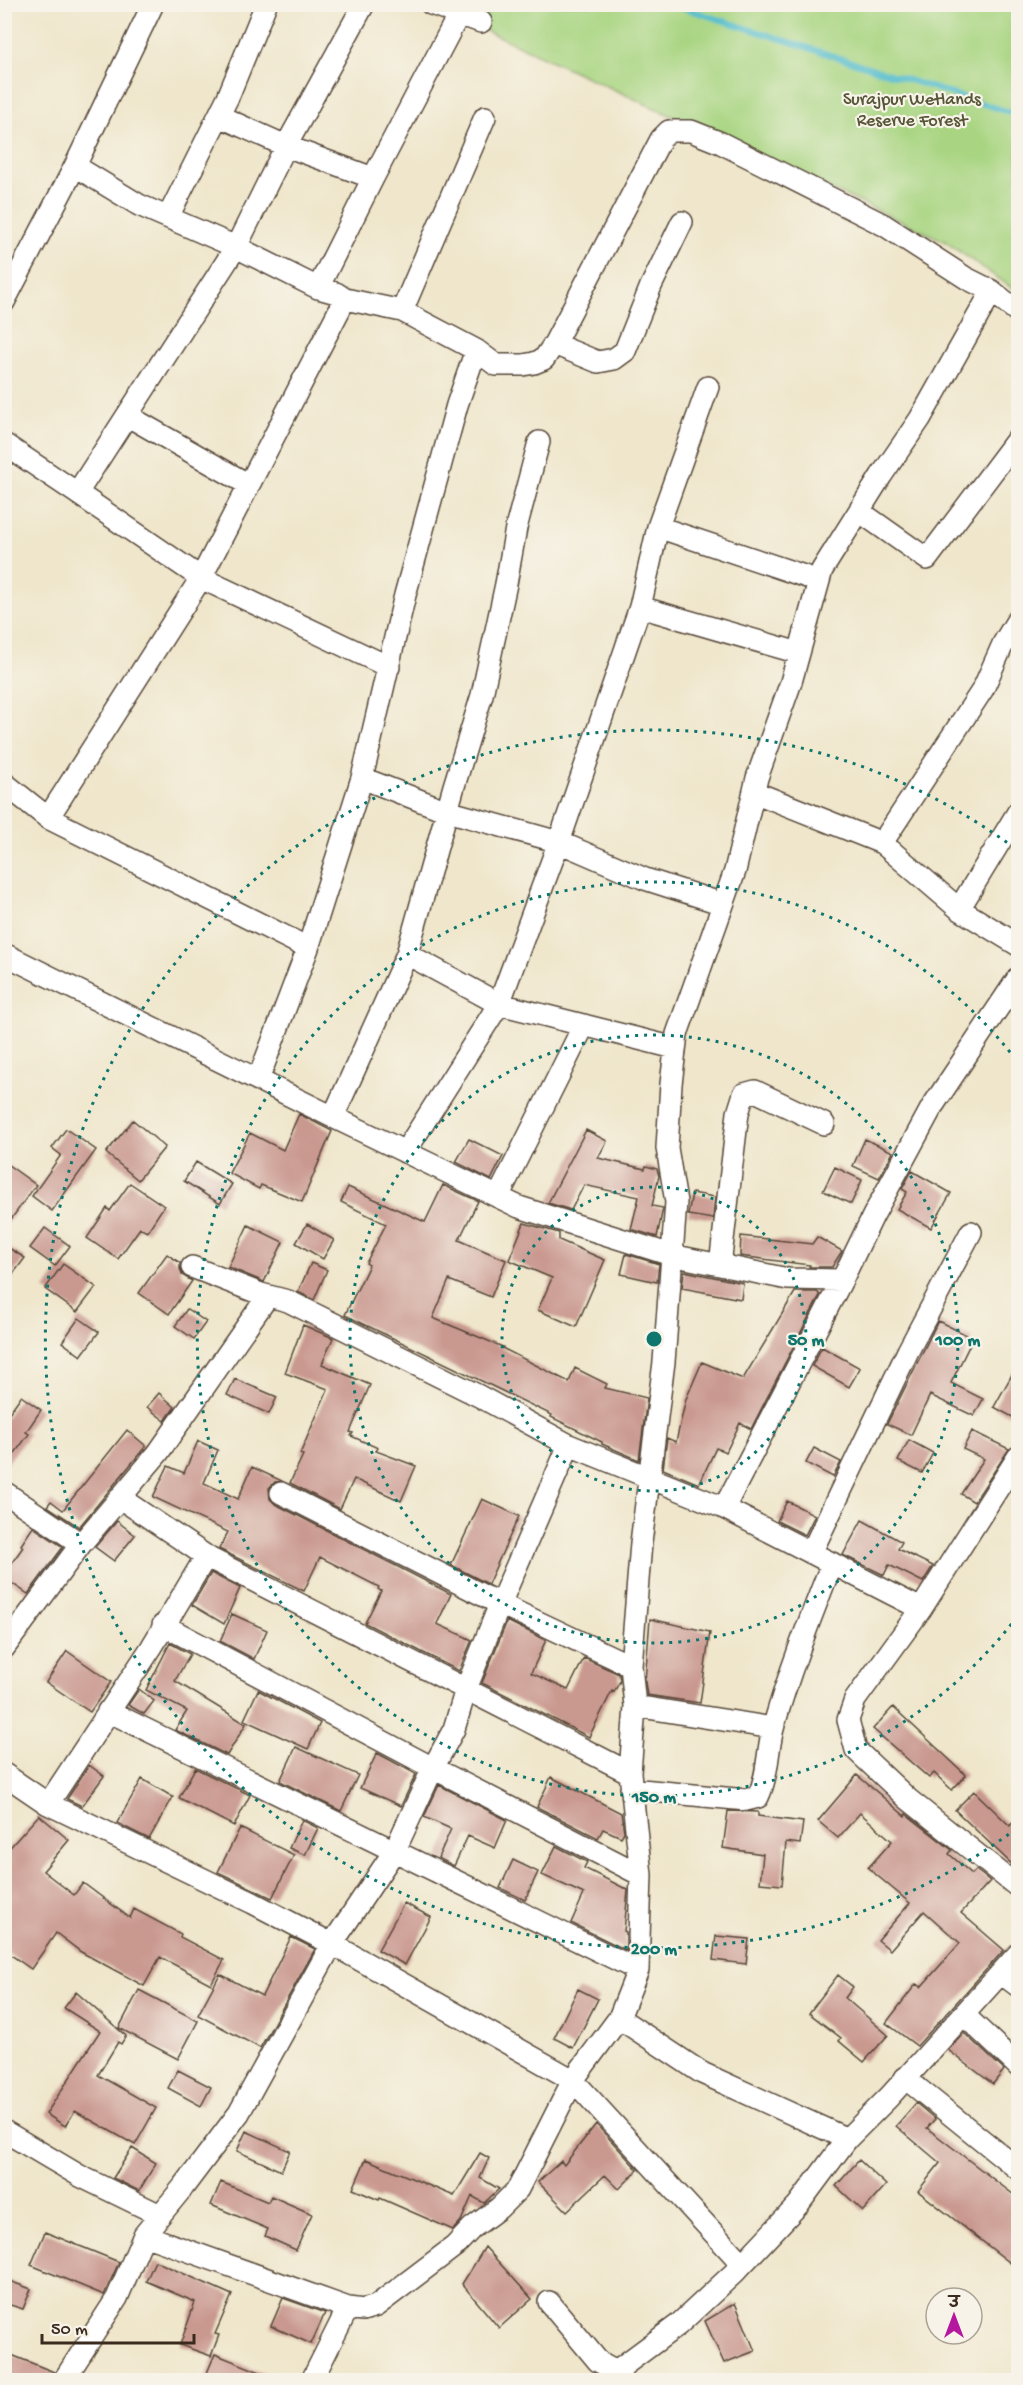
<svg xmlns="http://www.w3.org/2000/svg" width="1023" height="2385" viewBox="0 0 1023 2385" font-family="'Gochi Hand','Playpen Sans Deva',sans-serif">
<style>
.green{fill:#a9d582;stroke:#728050;stroke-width:1.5}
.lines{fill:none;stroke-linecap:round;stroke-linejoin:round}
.stream{stroke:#52bdcd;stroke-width:6}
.building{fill:#c9988f}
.minor-casing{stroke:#564638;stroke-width:24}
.minor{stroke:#fff;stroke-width:21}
.ring{fill:none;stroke:#0f766e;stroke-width:3;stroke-dasharray:3 6}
.labels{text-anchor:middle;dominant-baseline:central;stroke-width:4.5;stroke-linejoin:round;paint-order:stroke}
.park-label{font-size:18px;fill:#565537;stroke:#f7f3e8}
.centre{fill:#0f766e;stroke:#f7f3e8;stroke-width:3}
.ring-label{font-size:18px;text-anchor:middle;font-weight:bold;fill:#0f766e;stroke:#f7f3e8;stroke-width:4.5;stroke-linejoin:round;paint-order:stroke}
</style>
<rect width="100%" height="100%" fill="#f7f3e8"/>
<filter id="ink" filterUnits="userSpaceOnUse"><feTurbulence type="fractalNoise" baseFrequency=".0167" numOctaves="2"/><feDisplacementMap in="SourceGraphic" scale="12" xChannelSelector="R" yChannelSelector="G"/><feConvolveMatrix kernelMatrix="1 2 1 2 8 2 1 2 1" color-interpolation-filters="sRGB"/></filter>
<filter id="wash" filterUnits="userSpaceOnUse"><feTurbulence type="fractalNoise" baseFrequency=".008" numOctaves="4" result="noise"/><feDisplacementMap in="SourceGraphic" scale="24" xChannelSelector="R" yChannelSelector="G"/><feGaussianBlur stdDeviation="1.35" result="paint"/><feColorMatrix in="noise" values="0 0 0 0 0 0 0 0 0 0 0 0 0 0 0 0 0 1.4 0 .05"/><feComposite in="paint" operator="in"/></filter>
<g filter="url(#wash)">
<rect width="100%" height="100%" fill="#efe6cb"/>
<!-- green -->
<path class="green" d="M430,5H1018V292L944,241Z"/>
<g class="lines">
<!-- stream -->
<path class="stream" d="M671,4L1018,115"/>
</g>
<g id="blocks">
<!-- building -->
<path class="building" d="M299,1114L332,1131L302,1202L261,1185L259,1189L229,1173L250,1133L283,1150Z
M133,1120L165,1147L138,1180L106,1153Z
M66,1129L96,1150L52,1211L32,1196L61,1155L52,1148Z
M586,1130L607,1141L598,1158L645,1169L646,1166L657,1169L659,1176L652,1206L663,1208L657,1237L631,1229L639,1197L584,1185L571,1210L548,1203Z
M469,1139L503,1156L491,1180L456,1162Z
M865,1139L893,1152L879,1178L853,1166Z
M4,1162L36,1185L4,1229Z
M196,1162L232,1184L220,1204L184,1181Z
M835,1167L862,1180L851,1204L823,1191Z
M912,1171L951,1193L931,1228L897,1209L907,1192L902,1189Z
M130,1183L164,1206L147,1232L140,1228L118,1259L87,1238L107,1208L110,1211Z
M443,1185L478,1201L459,1240L506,1260L491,1297L449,1280L433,1318L503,1347L502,1348L569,1382L575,1368L607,1384L605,1388L647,1398L639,1460L602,1444V1442L551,1417L552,1415L345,1315L369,1265L366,1263L386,1224L341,1202L348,1187L425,1222Z
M692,1193L715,1197L713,1219L688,1215Z
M524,1223L559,1233V1240L605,1260L576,1327L538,1310L552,1278L509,1260Z
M307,1224L334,1240L323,1259L296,1243Z
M248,1225L283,1242L264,1282L228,1267Z
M45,1228L70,1246L55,1266L30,1248Z
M741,1236L812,1244L817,1237L842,1251L832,1267H809L810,1265L740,1256Z
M4,1245L25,1258L4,1286Z
M167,1254L180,1263V1269L182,1275L192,1281L169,1314L139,1293Z
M626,1254L659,1264L657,1282L621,1274Z
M311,1263L327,1270L314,1300L298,1292Z
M63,1264L96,1287L77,1312L45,1289Z
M684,1271L743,1283L741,1299L682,1288Z
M795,1292H817L820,1295L751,1429L740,1423L726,1452L716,1448L699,1484L663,1469L667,1438L676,1442L686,1399L702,1362L743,1379Z
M187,1309L206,1322L194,1339L175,1326Z
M79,1318L99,1332L81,1356L62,1342Z
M938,1321L973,1338L951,1383L983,1399L974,1416L930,1395L911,1435L887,1424Z
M303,1325L333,1338L322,1364L370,1385L350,1432L353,1433L351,1436L378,1448L376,1451L416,1466L401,1501L354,1479L340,1509L290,1483L303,1455L300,1454L328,1389L285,1373Z
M822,1347L860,1368L849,1387L812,1366Z
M1018,1364V1420L994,1407Z
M235,1379L277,1397L269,1414L227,1395Z
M159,1393L175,1407L165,1421L147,1407Z
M21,1396L41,1410L26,1432L29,1434L4,1468V1420Z
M127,1430L146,1446L79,1527L47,1506L51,1501L63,1510Z
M972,1431L1009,1449L974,1502L961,1494L984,1459L963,1449Z
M909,1440L933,1453L922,1473L898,1461Z
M198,1441L218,1450L204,1483L238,1499L252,1467L282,1481L275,1482L269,1488L270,1499L275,1504L451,1594L437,1624L472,1640L459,1671L365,1623L381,1591L378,1589L379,1587L320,1557L304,1591L219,1549L228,1532L153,1497L168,1466L184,1473Z
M814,1448L841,1462L833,1477L806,1463Z
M482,1499L519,1516L488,1584L451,1565Z
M787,1501L815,1515L805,1535L777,1521Z
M862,1520L902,1542L898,1549L933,1566L923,1582L889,1565L884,1575L843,1555Z
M117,1521L135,1535L114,1561L95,1547Z
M33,1527L63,1547L28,1594L4,1578V1574L23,1547L21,1545Z
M211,1573L240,1588L224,1624L192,1605Z
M232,1614L267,1630L254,1659L220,1641Z
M650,1619L710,1632L700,1703L647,1695L645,1682Z
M507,1621L546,1640L531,1673L568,1690L584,1658L619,1674L620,1681L614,1692L612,1691L589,1737L482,1683Z
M170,1643L190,1654L175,1681L246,1724L227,1755L175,1730L187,1711L146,1690Z
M67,1651L111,1682L90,1712L46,1682Z
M139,1689L154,1701L144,1714L128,1705Z
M258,1690L320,1723L308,1749L244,1720Z
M893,1707L966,1775L952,1790L934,1773L929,1778L873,1729Z
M296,1747L358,1775L341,1811L280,1781Z
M377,1753L416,1774L401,1806L360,1788Z
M89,1765L104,1776L82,1806L67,1799Z
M195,1768L250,1795L234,1826L179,1798Z
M857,1775L905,1816L906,1814L952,1850L949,1854L972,1874L976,1870L990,1881L961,1913L1004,1950L917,2046L886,2023L916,1984L921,1987L960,1943L924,1911L890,1950L878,1940L910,1903L868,1868L892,1841L860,1813L838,1838L818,1821Z
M551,1777L621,1813L624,1832L621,1837L603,1829L598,1838L537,1807Z
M142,1779L173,1797L149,1839L117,1823Z
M439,1785L507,1820L495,1848L468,1836L454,1866L438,1858L451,1829L424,1817Z
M974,1791L1010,1826L1018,1816V1870L955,1810Z
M728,1811L758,1812V1816L803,1822L800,1844L786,1842L782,1885L760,1883L763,1854L723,1848Z
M39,1815L69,1840L43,1871L74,1895L83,1883L130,1918L134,1909L181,1934L180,1937L224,1960L211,1984L160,1957L144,1986L81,1952L56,1933L31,1969L4,1950V1854Z
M302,1820L318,1828L305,1855L289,1848Z
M240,1828L294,1855L272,1898L218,1872Z
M556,1846L587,1862L584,1868L628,1890L624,1931L626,1932V1950L571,1923L584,1894L542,1875Z
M513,1860L538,1872L525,1900L500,1888Z
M404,1903L431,1917L405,1965L378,1950Z
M716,1936L749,1939L746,1964L713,1960Z
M291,1937L315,1949L260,2048L198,2015L220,1974L262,1996Z
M838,1975L853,1987L845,1998L888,2035L864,2062L839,2041L841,2038L809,2013Z
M578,1989L598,1999L573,2048L554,2038Z
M139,1990L198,2021L178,2059L119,2028Z
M76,1992L126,2036L121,2044L118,2042L98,2075L156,2108L135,2145L75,2111L65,2126L46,2114L100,2031L64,2008Z
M964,2033L1004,2070L993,2084L948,2050Z
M178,2070L211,2087L201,2106L168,2088Z
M916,2103L935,2119L927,2128L1018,2198V2269L918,2191L940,2163L896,2126Z
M596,2124L638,2170L619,2189L605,2175L567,2211L538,2182L561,2161L564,2165Z
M246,2131L290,2151L281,2171L237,2151Z
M132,2148L156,2163L139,2191L113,2178Z
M480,2153L489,2158L480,2178L499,2189L484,2203L472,2196L461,2221L453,2230L380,2198L379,2200L353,2189L366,2159L454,2196Z
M859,2160L886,2185L863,2211L836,2186Z
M221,2182L268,2202L271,2196L312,2214L296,2250L265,2236L268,2229L211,2205Z
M45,2232L119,2262L104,2295L31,2265Z
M485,2247L532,2299L499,2328L462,2284Z
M155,2261L232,2295L215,2334L219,2335L211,2356L180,2345L195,2302L146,2281Z
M4,2279L31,2289L23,2309L4,2303Z
M283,2298L325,2313L311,2344L271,2326Z
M735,2303L755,2351L724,2363L705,2321Z
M4,2352L54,2372L51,2380H4Z
M215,2354L280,2380H204Z"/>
</g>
</g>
<g filter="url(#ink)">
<use href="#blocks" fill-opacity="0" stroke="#564638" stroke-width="1.5"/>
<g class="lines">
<!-- minor casing -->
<g class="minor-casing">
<path id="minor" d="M364,4L286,146L236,247L77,493L201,578L389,667
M431,4L481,22
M219,116L286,146L373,178
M75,166L139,205L236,247L318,288L336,293L345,299L402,311L476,350L496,365H523L534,363L544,359L554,344L661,139L669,131H691L721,143L884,225L966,278L992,291L1018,312
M168,217L228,97L266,4
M318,288L373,178L459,14
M4,302L75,166L153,4
M402,311L485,117
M554,344L598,362L614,359L625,351L651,286L682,222
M128,416L249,485
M539,442L516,528L506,584L482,695L454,786L407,954L499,1004L559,842L640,607L658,527L708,387
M4,444L77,493
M859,511L927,559L1018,438
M658,527L819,581
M640,607L799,653
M362,778L447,811L559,842L645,879L723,904
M4,783L48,818L201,578L345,299
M754,792L882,843L959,909L1018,945
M48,818L308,948
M882,843L983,689L1003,644L1018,619
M959,909L1018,812
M4,954L333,1117L519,1207L671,1255L788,1279L842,1280L873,1216L932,1107L1018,978
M258,1080L308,948L362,778L405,595L457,405L476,350
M333,1117L407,954
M405,1152L499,1004L675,1048
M498,1197L584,1025
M720,1265L738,1113L744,1094L755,1091L824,1124
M192,1267L261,1294L288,1301L479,1396L569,1445L724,1508L921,1609
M1018,1457L921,1609L855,1700L848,1720L856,1750L908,1799L1018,1887
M4,1492L81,1544
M281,1493L500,1604L631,1666
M120,1498L209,1558
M724,1508L842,1280
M811,1553L908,1351L971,1232
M163,1625L433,1768L641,1875
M4,1648L81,1544L158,1453L268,1296
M635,1706L773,1728
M108,1711L638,1970
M4,1774L48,1804L151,1648L202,1563L209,1558L630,1773
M631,1789L746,1800L758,1797C769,1774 767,1748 774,1725C790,1669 811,1617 832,1563
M48,1804L253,1903L332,1944L573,2080L742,2264
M1002,1974L1018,1986
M964,2015L1018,2066
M619,2018L702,2073L847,2139
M905,2078L1018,2169
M4,2131L80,2176L160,2215
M144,2235L348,2308L363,2310L376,2306L455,2246L472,2228L499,2208L518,2189L573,2080L619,2018L638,1970L641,1875L630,1773L635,1706L631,1666L641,1543L664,1362L676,1202L667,1148L671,1084L677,1034L735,871L757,778L791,682L822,570L881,476L920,419L992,291
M549,2302L598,2361L616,2371L622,2380
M616,2371L678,2325L734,2273L798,2205L847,2139L889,2097L1018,1954
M64,2380L117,2298L144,2235L184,2186L239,2113L332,1944L395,1850L433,1768L454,1729L466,1689L500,1604L569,1445
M312,2380L348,2308"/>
</g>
<!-- minor -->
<use href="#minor" class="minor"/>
</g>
</g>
<!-- distance rings -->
<g class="ring">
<circle cx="654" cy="1339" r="152"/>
<circle cx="654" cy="1339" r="304"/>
<path d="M1017 1617A457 457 0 1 1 1017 1061"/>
<path d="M1016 1829A609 609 0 1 1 1016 849"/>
</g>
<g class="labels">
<!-- park labels -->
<g class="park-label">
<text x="912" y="100">Surajpur Wetlands<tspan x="912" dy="21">Reserve Forest</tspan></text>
</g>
</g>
<circle cx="654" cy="1339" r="9" class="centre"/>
<g class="ring-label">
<text x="806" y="1345">50 m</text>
<text x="958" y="1345">100 m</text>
<text x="654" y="1802">150 m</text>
<text x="654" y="1954">200 m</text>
</g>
<!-- margin -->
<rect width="1023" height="2385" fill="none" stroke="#f7f3e8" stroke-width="24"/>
<!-- north arrow -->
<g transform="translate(954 2316)"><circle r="28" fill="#f7f3e8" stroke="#aca397" stroke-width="1.5"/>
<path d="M0-4.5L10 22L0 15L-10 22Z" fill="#b5179e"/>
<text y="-9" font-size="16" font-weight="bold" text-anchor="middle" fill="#3b2a1e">उ</text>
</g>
<!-- scale -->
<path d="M42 2334v9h152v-9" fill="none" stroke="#3b2a1e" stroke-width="3"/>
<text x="51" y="2334" font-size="18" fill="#3b2a1e" stroke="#f7f3e8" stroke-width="4.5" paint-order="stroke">50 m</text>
</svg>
